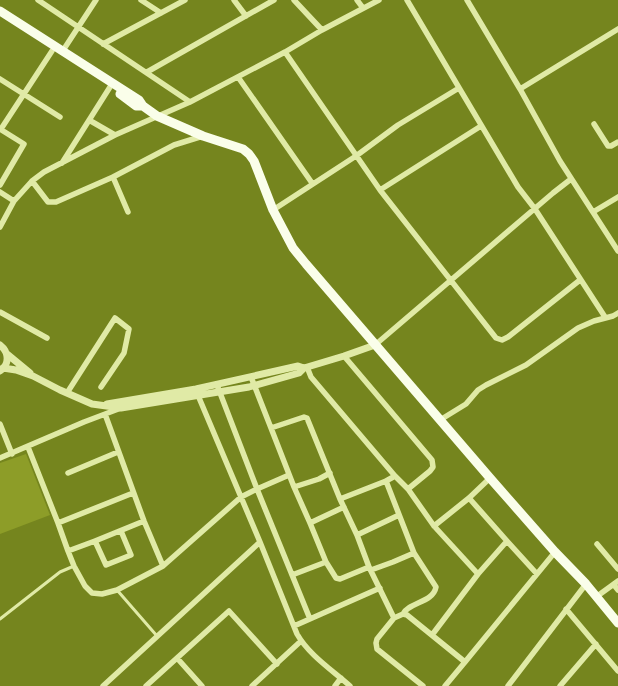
<svg xmlns="http://www.w3.org/2000/svg" width="618" height="686" viewBox="0 0 618 686" font-family="'Asap Condensed',sans-serif">
<style>
.green{fill:#8d9d28}
.lines{fill:none;stroke-linecap:round;stroke-linejoin:round}
.service{stroke:#e0eaa6;stroke-width:3}
.minor{stroke:#e0eaa6;stroke-width:5.5}
.tertiary{stroke:#e0eaa6;stroke-width:7}
.primary{stroke:#fafeea;stroke-width:9}
</style>
<rect width="100%" height="100%" fill="#75851e"/>
<!-- green -->
<path class="green" d="M26,454L50,515L0,534V463Z"/>
<g class="lines">
<!-- service -->
<path class="service" d="M117,590L157,636
M0,619L60,572L74,566"/>
<!-- minor -->
<path class="minor" d="M38,0L190,102
M141,0L161,13
M234,0L246,16
M294,0L322,30
M357,0L363,8
M407,0L518,187L535,209L605,317
M467,0L520,89L560,161L618,251
M103,44L185,0
M62,52L96,0
M285,52L380,190L496,338L502,340L508,337L580,280
M147,72L274,0
M238,77L312,183
M0,79L60,117
M520,89L618,29
M89,120L115,135
M594,124L608,146H611L618,142
M0,129L24,144L0,185
M1,129L52,51
M62,163L110,87
M32,181L48,202H56L113,177
M380,190L481,126
M0,192L14,201
M273,210L356,156L398,125L459,88
M128,212L113,177L174,145L203,136
M593,212L618,197
M0,227L14,201L32,181L44,172L115,135L190,102L285,52L322,30L379,0
M0,312L47,338
M375,345L553,193L571,179
M344,356L432,460L433,467L430,471L408,489
M307,367L311,377L395,476L408,489L434,526L478,574L432,635
M251,377L271,428
M217,385L257,489L310,619
M67,393L115,318L129,329L124,353L101,387
M197,393L260,542L297,634C309,655 332,670 350,686
M105,414L144,521L163,566
M304,417L307,418L340,499L357,535L369,567L340,579L336,578L326,562L310,523L294,487L271,428Z
M440,420L466,404L478,390L486,385L526,365L578,328L594,321L613,316L618,313
M0,424L12,454
M28,447L58,523
M0,458L84,422L121,408
M68,473L118,452
M395,476L386,481L414,553L436,587C433,603 409,602 403,614
M294,487L319,479L330,473
M469,498L507,541L478,574
M340,499L386,481
M310,523L344,507
M434,526L469,498L490,478
M121,531L131,555L106,565L95,541L144,521
M357,535L399,515
M95,541L68,551L58,523L133,493
M597,544L618,569
M68,551L74,566L85,586L92,593L102,594L117,590L163,566L241,497L257,489L289,475
M369,567L394,618L403,614L407,615L465,662L445,686
M371,570L393,562L414,553
M537,574L555,552
M292,575L326,562
M614,585L618,590
M596,597L618,581
M566,609L618,671
M394,618L377,639L376,643L377,649L423,686
M294,626L380,588
M177,658L202,686
M465,662L537,574L507,541
M103,686L260,542
M146,686L229,611L277,664
M252,686L301,641
M335,686L341,678
M508,686L586,584
M560,686L596,644"/>
<!-- tertiary -->
<path class="tertiary" d="M0,345C9,352 10,364 0,371
M7,354L30,373
M3,368L16,370L33,376L60,390L92,404L121,408L249,387L299,373L304,368
M107,404L196,389L298,366L304,368L344,356L375,345"/>
<!-- primary -->
<path class="primary" d="M0,11L139,100L143,106L157,116L203,136L243,149L249,154L254,161L273,210L293,248L306,264L490,478L555,552L586,584L618,623
M120,94L136,106H143"/>
</g>
</svg>
